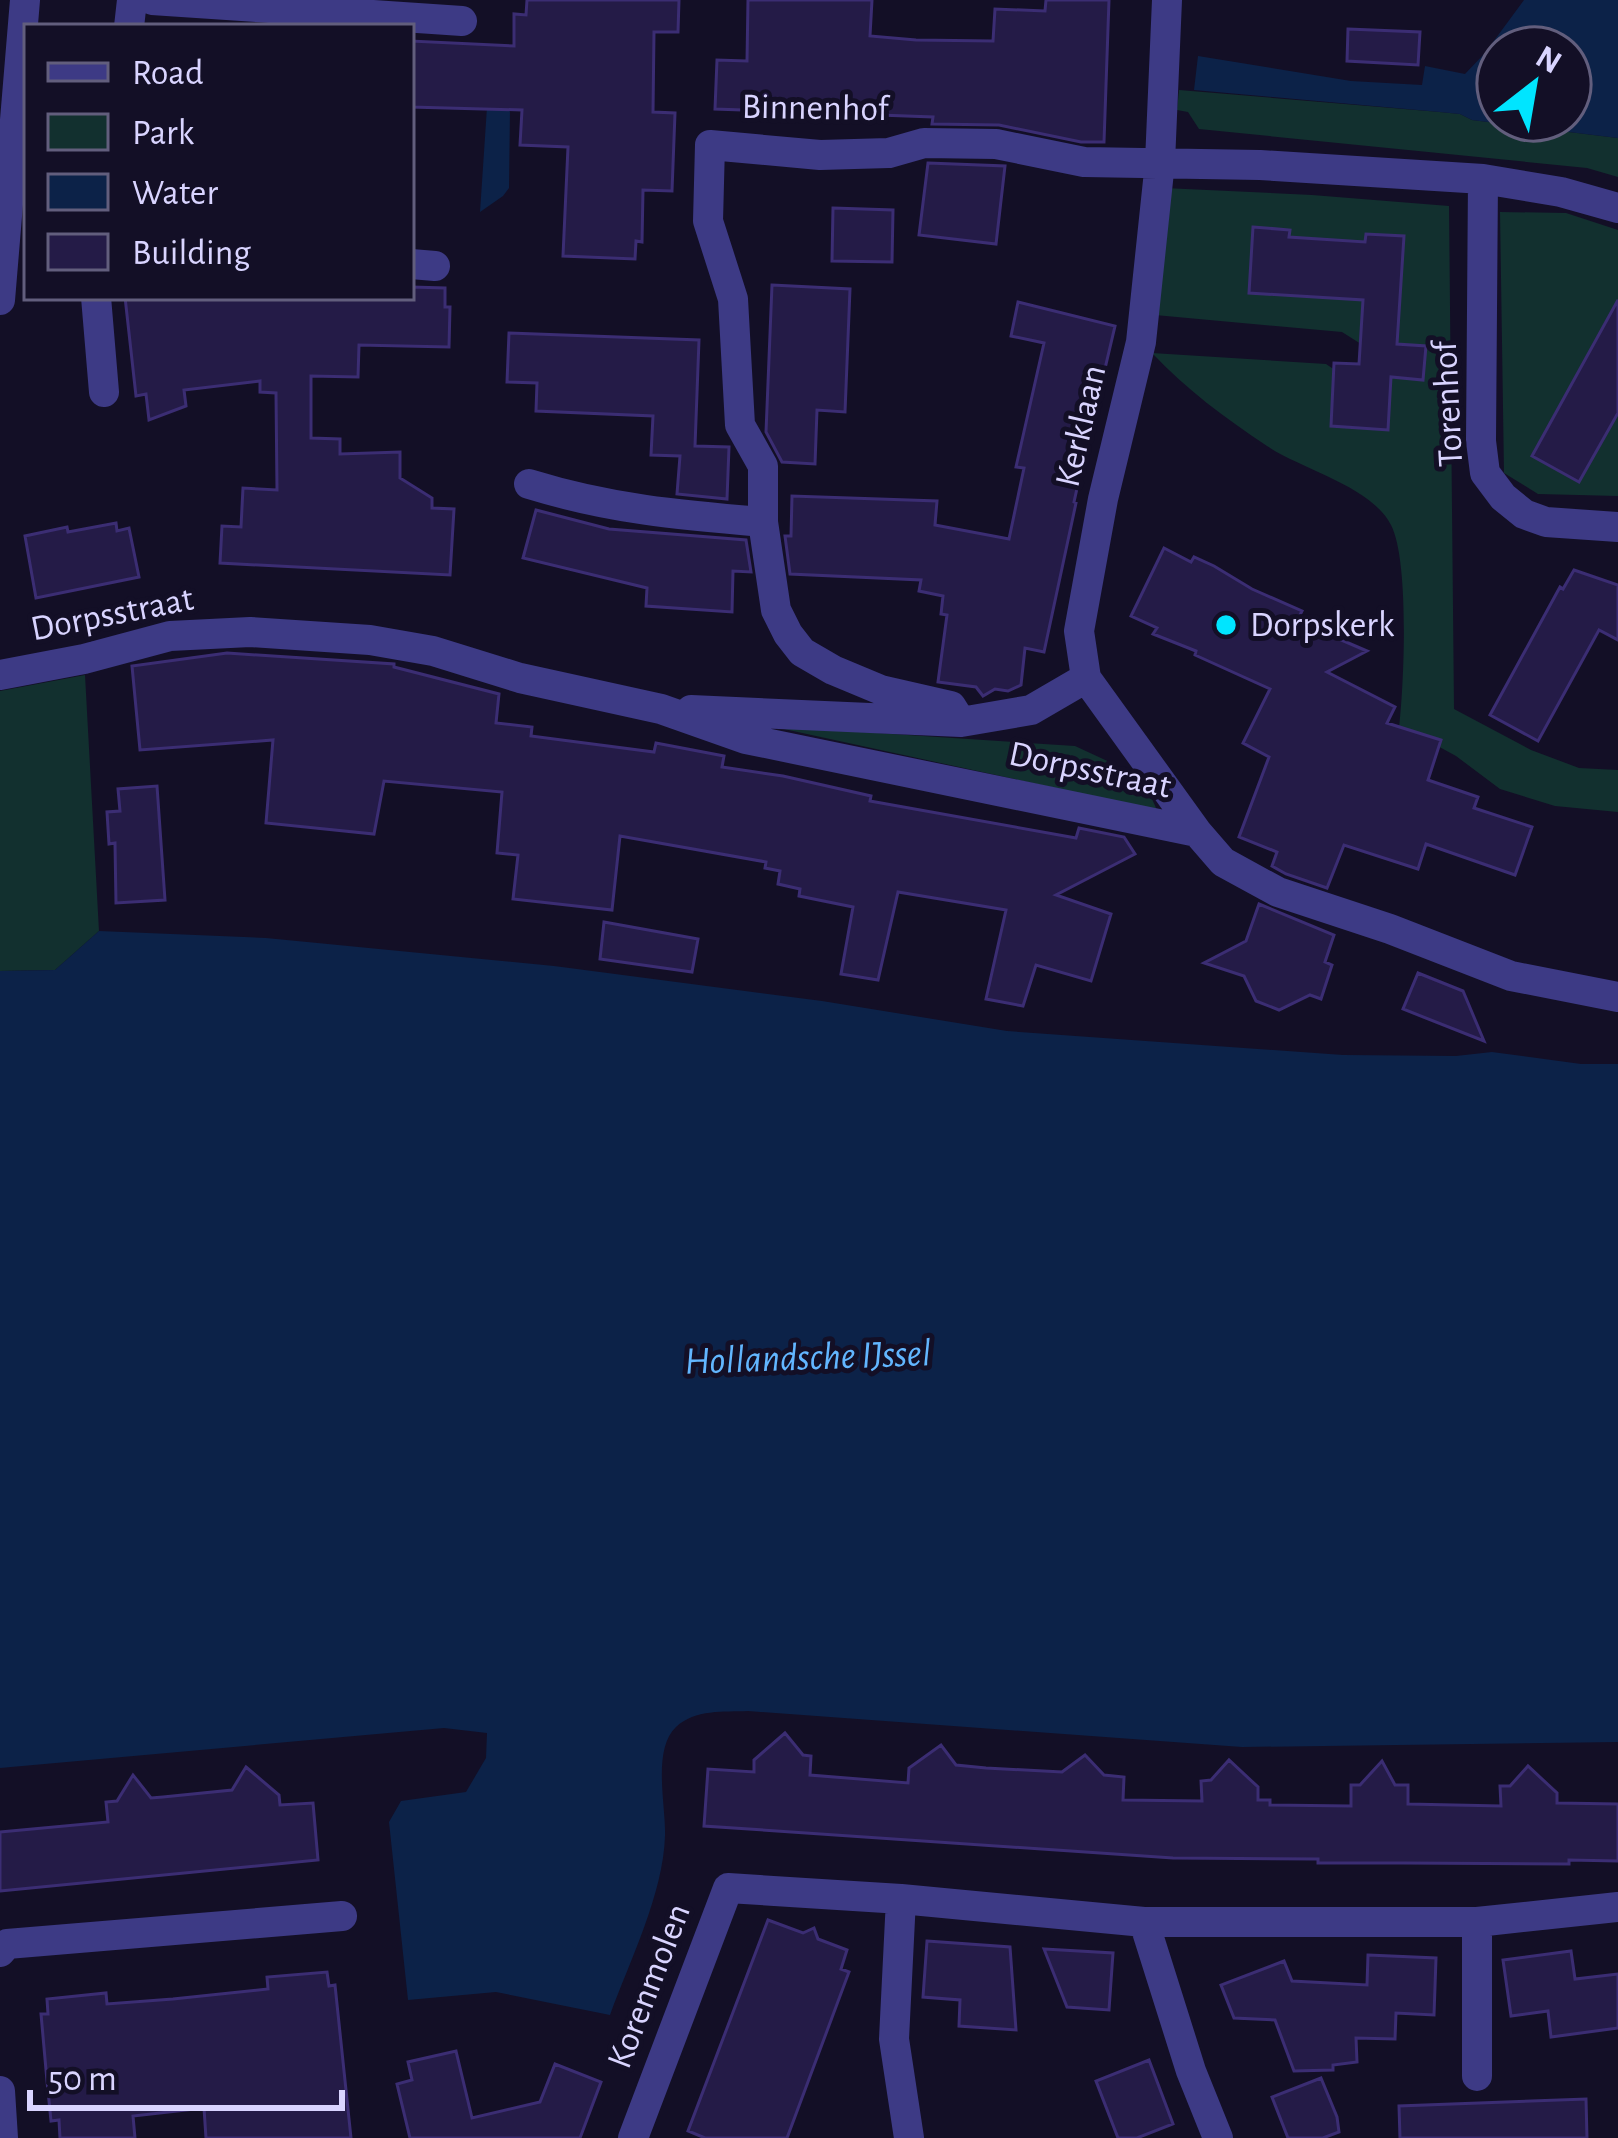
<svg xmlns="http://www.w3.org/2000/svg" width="1618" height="2138" viewBox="0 0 1618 2138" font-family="'Alegreya Sans',sans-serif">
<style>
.green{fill:#12302f}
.water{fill:#0c2248;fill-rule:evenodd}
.building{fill:#241b47;stroke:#3b2d73;stroke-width:3}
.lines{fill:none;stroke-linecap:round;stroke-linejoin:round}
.street{stroke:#3d3a85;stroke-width:30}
.poi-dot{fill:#00e5ff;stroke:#130f26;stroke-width:4.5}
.labels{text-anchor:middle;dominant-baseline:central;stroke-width:10;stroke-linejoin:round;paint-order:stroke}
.street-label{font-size:36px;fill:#d9d4ff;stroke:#130f26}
.poi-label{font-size:36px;fill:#d9d4ff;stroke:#130f26;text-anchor:start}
.water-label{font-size:39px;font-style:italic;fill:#62b6ff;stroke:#130f26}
</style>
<rect width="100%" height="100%" fill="#130f26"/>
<!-- green -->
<path class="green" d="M1179,90L1440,112L1460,114L1472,120L1618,138V177L1587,168L1199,129L1188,112L1177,110Z
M1164,188L1312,195L1449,206L1454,709L1531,750L1579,768L1618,770V812L1555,806L1500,789L1456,756L1434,744L1398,737C1404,693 1410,562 1391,525C1371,486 1303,470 1267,446C1225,418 1187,390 1152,353L1326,364L1357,385L1361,344L1342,332L1155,315Z
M1500,212L1566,213L1618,230V496L1538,494L1504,473Z
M85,675L99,931L55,970L0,971V691Z
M770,726L1075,746L1142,777L1157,810Z"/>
<!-- water -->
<path class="water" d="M1524,0H1618V138L1472,120L1460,114L1440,112L1194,90L1198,56L1351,81L1422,85L1425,66L1465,74L1485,53ZM1498,48H1570V120H1498Z
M489,77L510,108L509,188L503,196L480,212Z
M99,931L266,938L554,966L822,1001L1007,1031L1343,1055L1456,1056L1492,1052L1581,1064H1618V1742L1242,1747L748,1711C724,1712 695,1709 676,1727C652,1750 666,1805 665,1836C663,1895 630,1960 610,2015L496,1992L408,2000L389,1822L401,1801L466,1792L486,1758L487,1733L444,1728L0,1768V971L55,970Z"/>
<!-- building -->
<path class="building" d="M527,0H679L678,32H654L653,112L675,113L672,191L643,190L642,242L636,241L635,259L563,256L568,147L520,145L522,110L411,107V41L514,46V14L526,15Z
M748,0H872L870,36L916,40L993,41L995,9L1045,11L1046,0H1109L1104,142H1081L999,125L932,124L933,117L715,109L717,60L747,61Z
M1348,29L1420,32L1418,65L1347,61Z
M928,163L1005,166L996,244L919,235Z
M833,208L893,210L892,262L832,261Z
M1253,227L1290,230L1289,237L1365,242L1366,234L1404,236L1397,344L1426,346L1423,380L1391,377L1388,430L1331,426L1334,363L1359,364L1363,300L1249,293Z
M772,285L850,289L845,412L817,410L815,464L782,462L766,432Z
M411,287L445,288V307H450L449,347L359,345L358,377L311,376V438L340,439V454L400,452V478L432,498V508L454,509L450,575L220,563L222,526L241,527L243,488L277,490L276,393L260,392V381L184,390L186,406L149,420L146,394L136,396L125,297H411Z
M1618,300V413L1579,482L1532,456Z
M1018,302L1115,326L1082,466L1074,502L1076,503L1044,652L1025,648L1021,685L1008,691L995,689L983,696L976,687L938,682L947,615L941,614L943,596L919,591L921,580L790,574L785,536H791L792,496L937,501L935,525L1009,539L1024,468L1016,467L1044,343L1011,336Z
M509,333L699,340L695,446L729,447L727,499L677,494L680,456L651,455L653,416L536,411L537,383L507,382Z
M536,510L609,529L746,540L751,572L733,571L732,612L646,606L647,588L523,558Z
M116,523L117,531L129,528L139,577L36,598L25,536L67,527L68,532Z
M1164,548L1191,562L1194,557L1214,566L1252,589L1302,611L1297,621L1367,651L1327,672L1395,707L1387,723L1441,740L1428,780L1478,797L1474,808L1532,827L1515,875L1426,844L1418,869L1344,845L1327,888L1286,874L1272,866L1277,852L1239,837L1269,757L1243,743L1270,689L1195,655L1196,651L1153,634L1157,628L1131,616Z
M1574,570L1618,585V640L1599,630L1538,741L1490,715L1560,587L1563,589Z
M227,653L394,664V667L499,694L496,723L532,727L531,736L654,752L656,743L724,756L722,767L783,776L871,796L870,801L1076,838L1079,828L1124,837L1135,854L1056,895L1111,914L1091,981L1036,965L1023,1006L986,999L1006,910L898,892L878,980L841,974L853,907L799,896L800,889L778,884L780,871L765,868L766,862L620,836L612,910L513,899L518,855L497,853L502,792L384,781L374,834L266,823L273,740L140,750L132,666Z
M157,786L165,900L116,903L115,843L109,844L107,812L120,811L118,789Z
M1259,904L1334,935L1325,962L1332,965L1321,999L1310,995L1279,1010L1256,1001L1244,976L1204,963L1246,941Z
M604,922L698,939L692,972L600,959Z
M1418,973L1463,991L1484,1041L1403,1009Z
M785,1733L803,1755L811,1756L810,1775L908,1783L909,1768L941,1745L956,1765L986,1768L1062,1772L1085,1755L1104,1775L1124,1777L1123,1800L1202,1801L1201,1781L1211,1780L1229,1760L1258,1787V1800H1270V1805L1351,1806V1785H1360L1382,1761L1395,1785H1408V1804L1501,1806L1500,1786H1510L1528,1766L1557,1793V1803L1618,1804V1861L1569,1860V1864L1404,1863H1318V1859L1173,1858L704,1826L708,1769L754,1772V1760Z
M246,1767L279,1795L280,1805L313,1803L318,1860L0,1891V1832L108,1822L106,1802L117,1801L133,1775L151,1798L163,1797L232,1790Z
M768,1920L803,1933L814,1928L818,1939L847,1950L841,1969L849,1972L787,2138H705L688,2131Z
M927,1941L1010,1947L1016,2030L959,2026L960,2000L923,1997Z
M1044,1949L1113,1953L1109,2010L1067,2007Z
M1571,1951L1575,1979L1618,1974V2028L1551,2037L1548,2011L1511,2016L1503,1960Z
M1368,1955L1436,1958L1434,2015L1396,2013L1395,2039L1356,2038L1357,2062L1333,2065V2070L1294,2071L1275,2020L1234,2018L1221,1985L1284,1961L1292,1981L1367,1985Z
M327,1972L329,1986L335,1985L351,2138H206L204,2108L133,2116L135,2138H60L59,2120L51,2121L47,2081L41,2014H48L47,1999L106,1993L107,2004L173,1999L268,1989L267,1977Z
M456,2051L472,2118L540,2102L555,2064L601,2082L580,2138H410L397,2084L412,2080L408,2062Z
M1149,2060L1173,2124L1137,2138H1118L1096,2081Z
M1321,2078L1337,2117L1339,2132L1323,2138H1288L1272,2097Z
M1586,2099L1587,2138H1400L1399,2106Z"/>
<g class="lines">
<!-- street -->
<path class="street" d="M152,0L462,21
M1167,0L1160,162L1141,342L1103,499L1079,631L1086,678L1197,832
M129,27L132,0
M1483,179L1481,441L1485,473L1503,497L1524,514L1546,522L1618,527
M411,264L435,266
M96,297L104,392
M0,300L25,0
M529,484C610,509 679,515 763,522
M0,675L84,659L170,636L250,632L370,640L433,651L520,678L661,709L746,739L1197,832L1223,862L1278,892L1390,929L1511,976L1618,997
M691,710L961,722L1031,710L1086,678
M961,722L951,706L881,690L833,670L802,652L788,634L776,610L763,522V466L740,425L733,299L708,221L710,145L820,155L889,153L924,143L996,144L1084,162L1260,165L1483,179L1561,192L1618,208
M0,1952L7,1944L342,1916
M1477,2076V1922L1618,1907
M0,2091L3,2138
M633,2138L728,1888L901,1899
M909,2138L894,2039L901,1899L1144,1922
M1218,2138L1191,2071L1144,1922H1477"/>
</g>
<!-- markers -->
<circle class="poi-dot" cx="1226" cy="625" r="12"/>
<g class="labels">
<!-- street labels -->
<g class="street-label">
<text transform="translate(815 108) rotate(1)">Binnenhof</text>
<text transform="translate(1448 404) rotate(-93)">Torenhof</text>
<text transform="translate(1081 426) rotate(-77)">Kerklaan</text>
<text transform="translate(112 614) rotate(-11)">Dorpsstraat</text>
<text transform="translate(1090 770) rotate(12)">Dorpsstraat</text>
<text transform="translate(649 1986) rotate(-69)">Korenmolen</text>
</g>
<!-- poi labels -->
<g class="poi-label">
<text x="1250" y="625">Dorpskerk</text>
</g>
<!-- water labels -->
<g class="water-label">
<text transform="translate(808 1358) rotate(-2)">Hollandsche IJssel</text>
</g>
</g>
<!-- legend -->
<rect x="24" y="24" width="390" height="276" fill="#130f26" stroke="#625e7d" stroke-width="3"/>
<rect x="48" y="63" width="60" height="18" fill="#3d3a85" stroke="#625e7d" stroke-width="3"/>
<text x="132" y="84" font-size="36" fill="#d9d4ff">Road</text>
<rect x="48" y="114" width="60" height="36" fill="#12302f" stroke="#625e7d" stroke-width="3"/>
<text x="132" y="144" font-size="36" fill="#d9d4ff">Park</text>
<rect x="48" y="174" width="60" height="36" fill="#0c2248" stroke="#625e7d" stroke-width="3"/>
<text x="132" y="204" font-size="36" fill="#d9d4ff">Water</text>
<rect x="48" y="234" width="60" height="36" fill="#241b47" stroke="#625e7d" stroke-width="3"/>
<text x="132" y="264" font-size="36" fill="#d9d4ff">Building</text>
<!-- north arrow -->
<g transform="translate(1534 84) rotate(31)"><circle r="57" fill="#130f26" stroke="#625e7d" stroke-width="3"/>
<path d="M0-9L21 45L0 30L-21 45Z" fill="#00e5ff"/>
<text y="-18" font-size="33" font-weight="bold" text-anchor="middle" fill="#d9d4ff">N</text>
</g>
<!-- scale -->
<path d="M30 2090v18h312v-18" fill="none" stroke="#d9d4ff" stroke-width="6"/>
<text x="48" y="2090" font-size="36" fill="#d9d4ff" stroke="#130f26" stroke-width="9" paint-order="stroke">50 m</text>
</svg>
